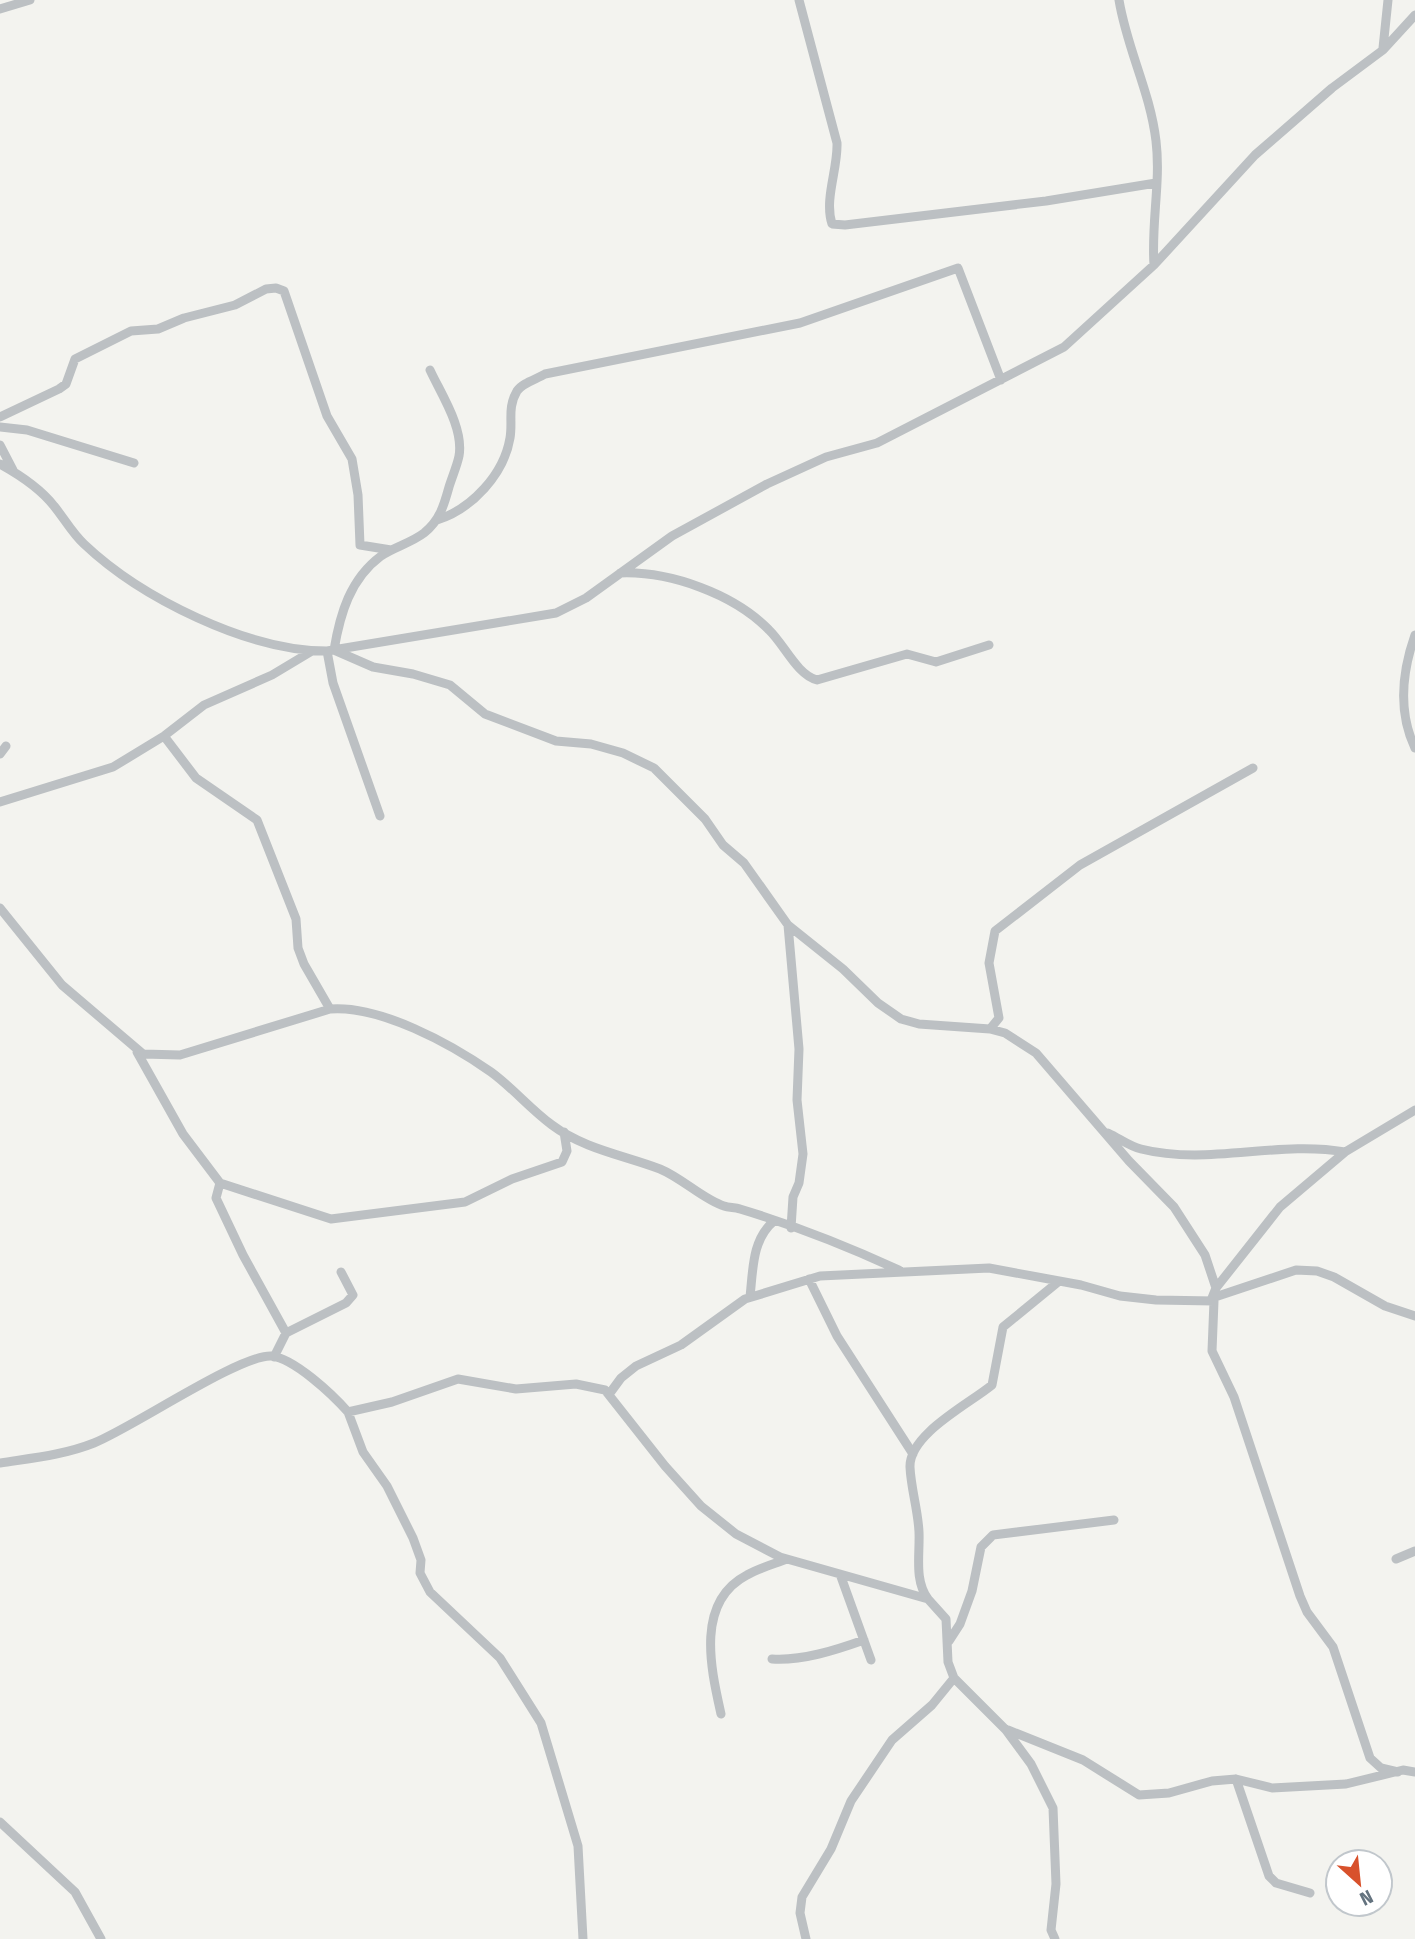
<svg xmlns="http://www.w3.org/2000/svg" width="1415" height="1939" viewBox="0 0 1415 1939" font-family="'Fira Sans Condensed',sans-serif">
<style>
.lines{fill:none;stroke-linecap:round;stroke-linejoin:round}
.minor{stroke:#bcc0c3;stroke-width:9}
</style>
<rect width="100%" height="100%" fill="#f3f3ef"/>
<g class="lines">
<!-- minor -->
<path class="minor" d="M799,0L837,143C838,169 824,199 832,224L845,225L1046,201L1156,183
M1119,0C1127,49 1150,91 1156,141C1161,182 1151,223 1154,265
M0,9L30,0
M1383,48L1388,0
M430,370C441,394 464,428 459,456C457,466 452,477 449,487C444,505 440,520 424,533C411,543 394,547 381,556C350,579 340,614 334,650L373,667L413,674L450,685L485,714L556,741L591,744L623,753L654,768L705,819L723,845L744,863L788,925L843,969L878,1003L901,1019L919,1024L990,1029L1005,1033L1036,1053L1129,1161L1174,1207L1205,1255L1216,1288L1212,1298L1214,1301L1212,1351L1234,1397L1300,1596L1307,1612L1333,1647L1370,1758L1381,1768L1398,1772
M0,417L59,389L66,384L75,359L131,331L158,329L184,318L235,305L266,289L276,288L284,291L327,416L352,459L358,495L360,545L391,550
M0,427L27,430L134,463
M0,445L13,470
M0,464C20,475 40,488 54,506C64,518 72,533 84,544C141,598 248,651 327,651L556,613L586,598L672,536L767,484L826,457L877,443L1064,347L1154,265L1255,155L1332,88L1383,50L1415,15
M437,520C472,509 504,474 510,438C513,421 507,408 517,391C522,383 537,379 545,374L800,323L958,268L1001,380
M620,573C670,571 734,594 769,630C784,644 797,675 817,680L907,654L936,662L989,645
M1415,635C1402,672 1398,712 1415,748
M327,651L333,683L380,816
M164,736L196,778L257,820L296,919L298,948L304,964L330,1009
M0,754L6,746
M0,802L113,767L164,736L204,705L272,675L312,651
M0,908L62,985L143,1054L180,1055L330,1009C380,1005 451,1044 491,1072C513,1088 530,1109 552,1125C584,1149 623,1155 660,1169C682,1178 704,1200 724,1206C729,1208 735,1207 740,1209C790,1224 851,1248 899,1270
M788,925L799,1049L797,1100L803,1154L799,1183L793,1197L791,1228
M990,1029L999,1018L989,963L995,931L1080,865L1253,768
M137,1052L183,1134L220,1183L331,1219L465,1202L512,1179L562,1162L567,1151L564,1132
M1108,1133C1119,1138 1129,1146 1141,1149C1208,1166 1278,1140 1345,1152
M220,1183L216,1198L243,1255L286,1333L274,1357
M809,1279L837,1336L913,1454
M1216,1288L1280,1207L1345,1152L1415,1110
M750,1297C753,1270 752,1239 774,1221
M1212,1298L1296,1270L1317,1271L1334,1277L1385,1306L1415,1316
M286,1333L346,1303L353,1295L341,1272
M610,1393L621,1378L636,1366L681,1345L745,1299L820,1276L989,1268L1081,1285L1120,1296L1156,1300L1214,1301
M348,1412L363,1452L387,1486L413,1538L421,1560L420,1573L430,1592L500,1658L541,1723L578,1846L583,1939
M0,1463C32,1458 64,1455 94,1443C132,1428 239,1355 271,1356C294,1358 333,1395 348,1412L392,1402L458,1379L516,1389L576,1384L605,1390L665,1466L701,1506L736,1534L780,1557L928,1599L946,1619L948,1662L954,1678L1006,1730L1031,1764L1053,1808L1056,1884L1051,1930L1055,1939
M1396,1559L1415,1551
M840,1574L871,1660
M928,1599C914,1580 920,1555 919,1532C918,1510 911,1489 910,1467C909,1434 969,1404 992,1385L1003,1327L1058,1282
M949,1641L960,1624L972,1591L981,1547L993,1535L1114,1520
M772,1659C802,1661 836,1650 864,1640
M721,1714C711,1669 695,1602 747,1575C759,1568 774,1564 787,1559
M1008,1730L1083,1760L1139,1795L1169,1793L1212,1781L1236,1779L1272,1788L1346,1784L1403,1770L1415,1772
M1236,1779L1269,1876L1276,1883L1310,1893
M0,1822L75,1892L101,1939
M806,1939L800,1913L802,1897L831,1849L851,1801L892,1740L932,1705L954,1678"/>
</g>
<!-- north arrow -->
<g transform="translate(1359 1883) rotate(153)"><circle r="33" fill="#ffffff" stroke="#c1c7cc" stroke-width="2"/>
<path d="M0-5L12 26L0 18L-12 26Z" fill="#d8512b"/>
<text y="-10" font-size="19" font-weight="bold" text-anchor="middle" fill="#64737f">N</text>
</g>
</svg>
